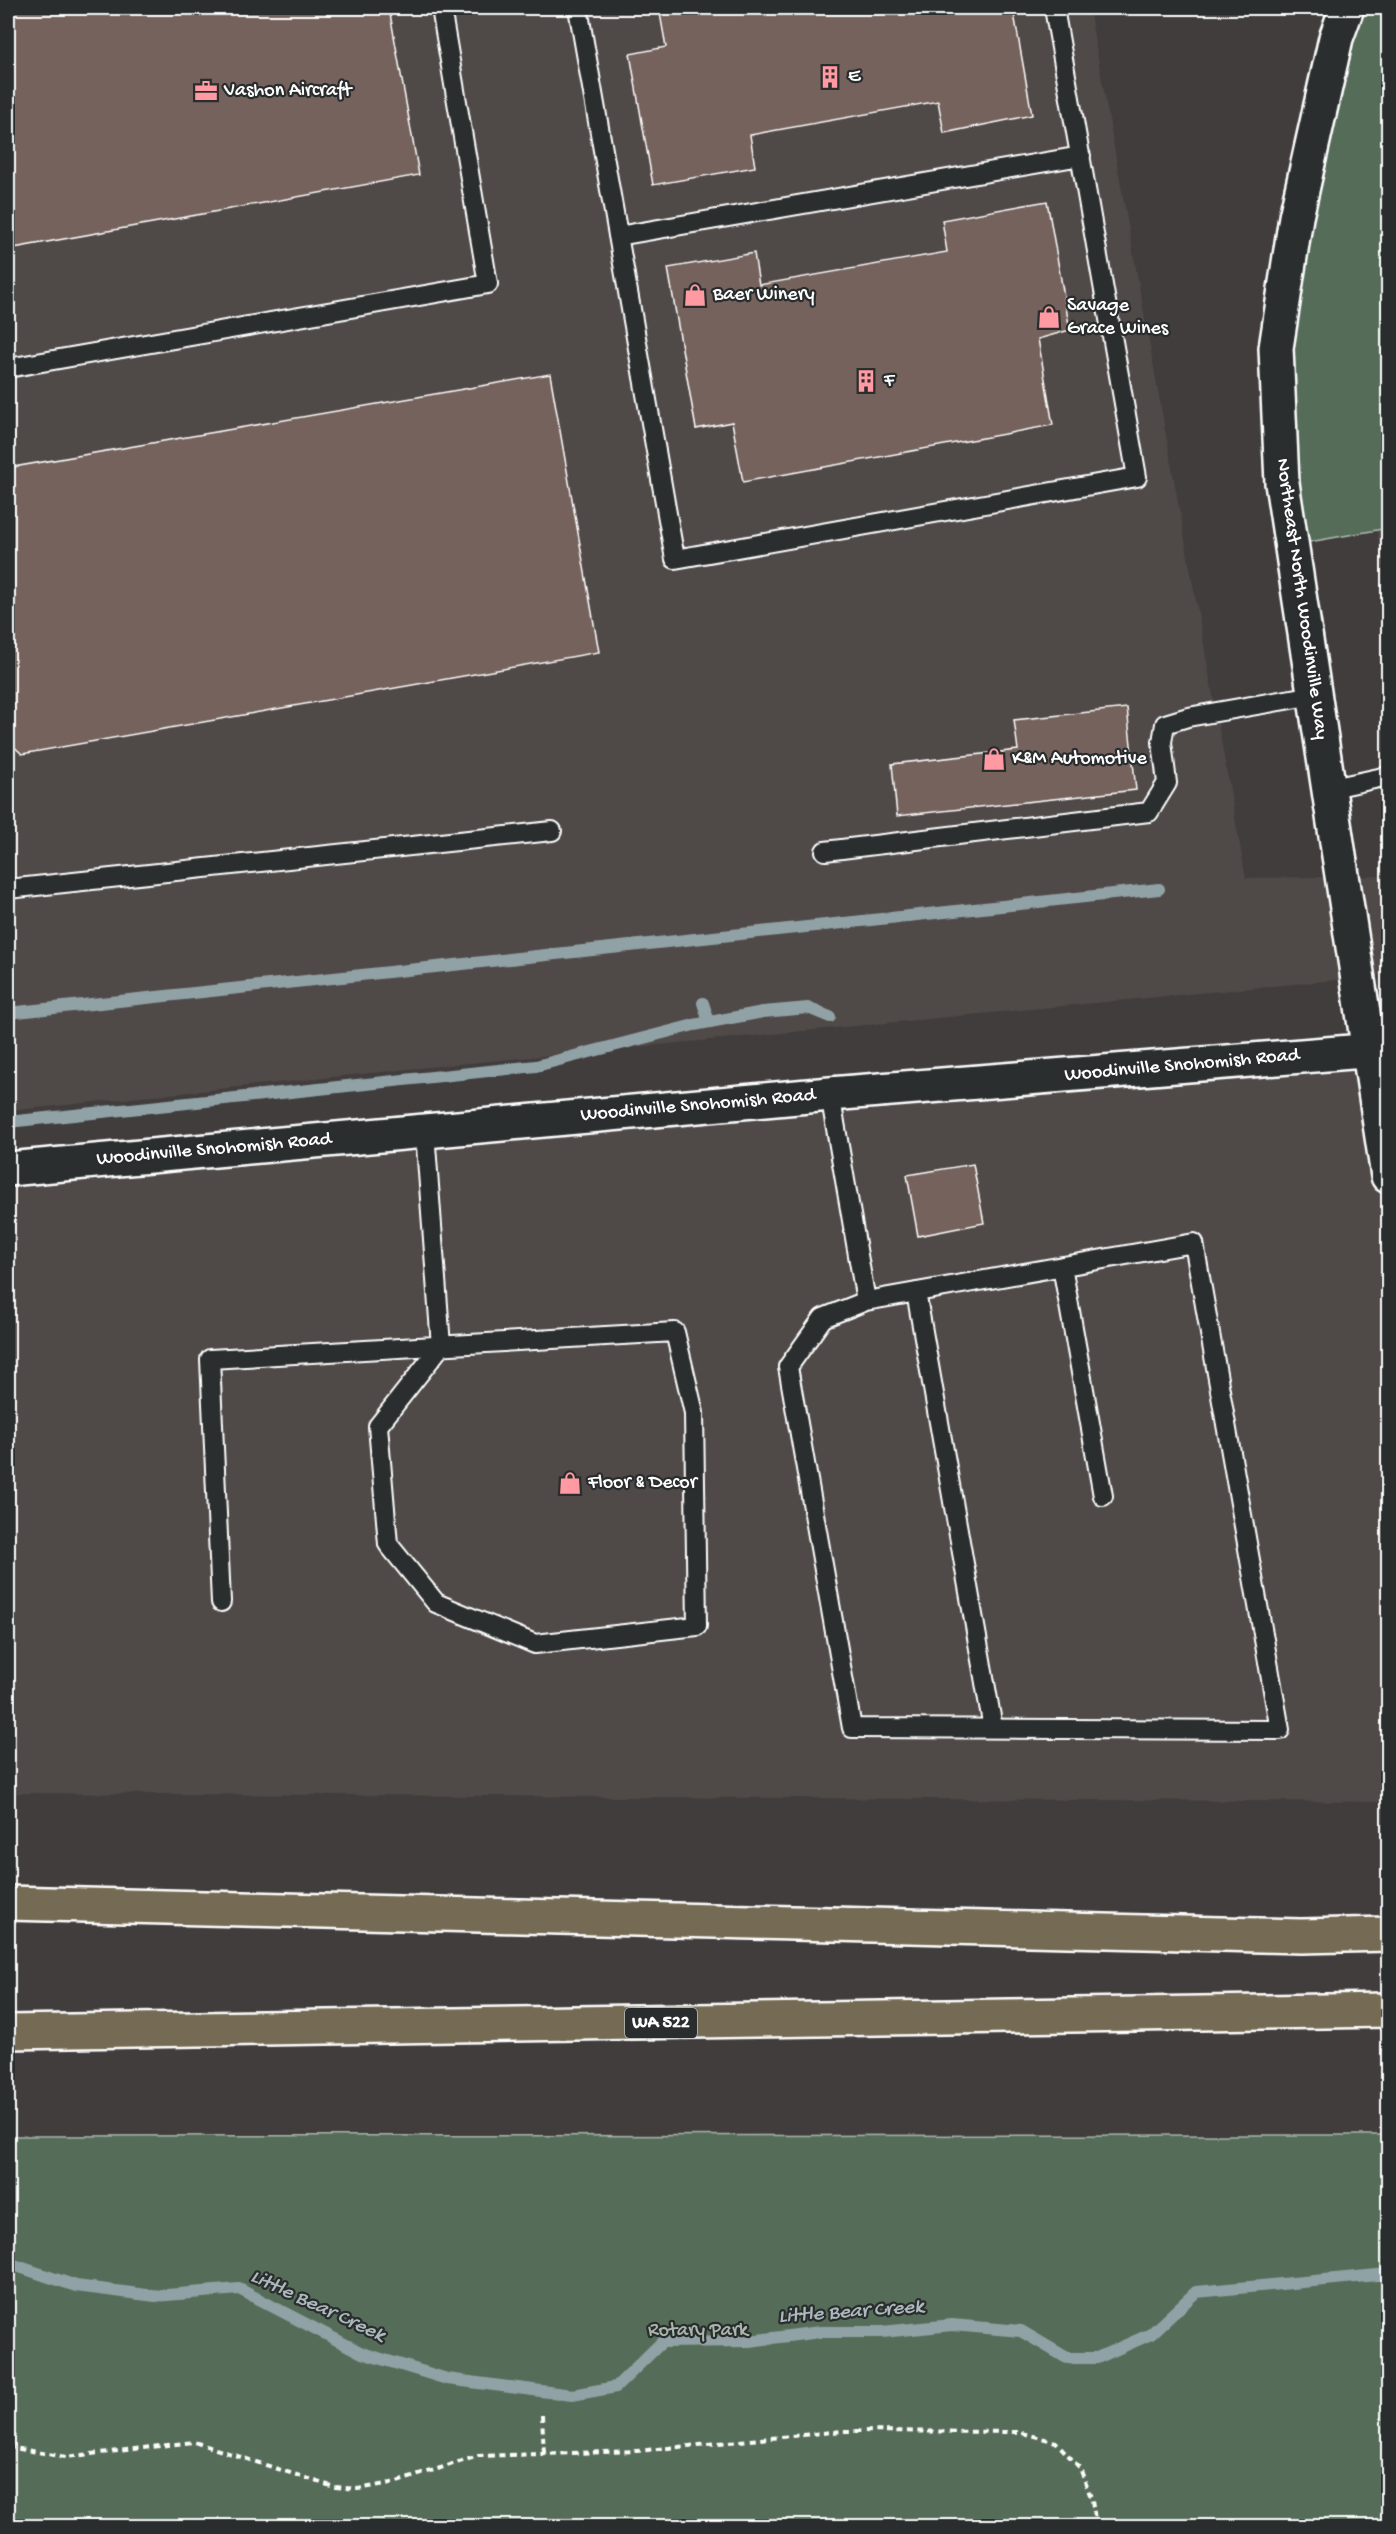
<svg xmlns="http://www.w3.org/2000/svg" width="1396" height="2534" viewBox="0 0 1396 2534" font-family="'Gochi Hand',sans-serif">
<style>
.built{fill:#504846}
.green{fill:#556c58;stroke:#aab6ac;stroke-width:1.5}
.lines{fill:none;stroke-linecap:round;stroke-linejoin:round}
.stream{stroke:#91a2a6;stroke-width:12}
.building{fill:#74625c;stroke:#fff;stroke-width:1.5}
.service-casing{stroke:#fff;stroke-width:22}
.secondary-casing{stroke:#fff;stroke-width:38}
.motorway-casing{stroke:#fff;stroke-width:38}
.path{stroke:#fff;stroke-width:4;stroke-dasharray:6 4.5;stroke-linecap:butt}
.service{stroke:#2a2d2e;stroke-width:18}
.secondary{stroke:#2a2d2e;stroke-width:33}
.motorway{stroke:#756b52;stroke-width:33}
.labels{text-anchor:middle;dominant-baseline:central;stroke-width:4.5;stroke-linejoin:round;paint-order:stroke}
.shield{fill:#2a2d2e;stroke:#bfc0c0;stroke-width:1.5}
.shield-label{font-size:18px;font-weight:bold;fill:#fff}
.poi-label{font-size:20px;fill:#fff;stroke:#2a2d2e;text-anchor:start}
.street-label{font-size:20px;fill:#fff;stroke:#2a2d2e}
.park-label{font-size:20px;fill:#aab6ac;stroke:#2a2d2e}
.water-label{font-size:21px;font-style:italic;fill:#acb9bc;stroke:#2a2d2e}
</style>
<rect width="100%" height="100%" fill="#403d3c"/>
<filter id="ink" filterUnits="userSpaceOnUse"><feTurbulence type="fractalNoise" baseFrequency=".0167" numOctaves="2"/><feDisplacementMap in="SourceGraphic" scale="12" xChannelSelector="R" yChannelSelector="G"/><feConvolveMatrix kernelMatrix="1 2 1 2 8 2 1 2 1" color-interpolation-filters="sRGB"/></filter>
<g filter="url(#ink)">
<!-- built -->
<path class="built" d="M8,8H1089L1246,878L1388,876V975L449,1065L8,1111Z
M1388,529V605L1377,530Z
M1368,1051L1388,1170V1802L8,1793V1169Z"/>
<!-- green -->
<path class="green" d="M1347,8H1388V528L1292,545L1276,348Z
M1388,2135V2526H8V2136Z"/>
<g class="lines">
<!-- stream -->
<path class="stream" d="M703,1003L709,1022
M8,1013L1159,889
M8,1122L536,1066L694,1025L763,1012L808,1008L830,1017
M8,2263L76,2286L155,2296L239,2289L362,2353L447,2379L572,2395L616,2387L662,2342L749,2341L820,2332H882L952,2325L1021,2331L1067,2358H1097L1151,2334L1196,2292L1388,2274"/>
</g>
<!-- building -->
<path class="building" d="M8,8H389L419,175L8,249Z
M659,8H1013L1032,115L944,133L938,101L750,135L755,167L653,185L630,54L666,47Z
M1047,201L1070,330L1038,339L1053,425L743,482L732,422L696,429L668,268L754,253L759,285L947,252L942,220Z
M550,374L599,652L22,754L8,741V468Z
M1127,708L1136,790L897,816L892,764L1018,750L1014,720Z
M973,1164L984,1223L918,1236L907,1175Z"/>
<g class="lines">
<!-- service casing -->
<g class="service-casing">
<path id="service" d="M578,8L675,559L1137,477L1054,8
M618,236L1081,156
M8,368L488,284L441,8
M1328,789L1388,776
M825,851L1149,812L1167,783L1162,742L1165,724L1188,717L1314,695
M8,889L552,831
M830,1094L866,1301
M1194,1243L1280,1730L852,1728L788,1367L823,1318L866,1301Z
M1062,1266L1103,1496
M916,1292L993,1728
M221,1602L210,1359L675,1332L694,1413L697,1626L535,1644L436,1603L388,1544L378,1426L441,1346L425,1132"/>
</g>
<!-- secondary casing -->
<g class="secondary-casing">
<path id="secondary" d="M1347,8L1336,38L1296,217L1276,348L1282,483L1388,1176
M8,1169L830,1094L1388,1049"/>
</g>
<!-- motorway casing -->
<g class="motorway-casing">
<path id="motorway" d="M8,1903L1301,1936L1388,1934
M8,2032L1388,2010"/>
</g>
<!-- path -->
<path class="path" d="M542,2415L544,2454
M8,2447L66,2457L194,2442L334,2487L358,2489L397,2482L478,2456L637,2451L843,2431L1019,2432L1056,2442L1080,2468L1092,2500L1096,2526
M1131,2526L1153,2524"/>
<!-- service -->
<use href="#service" class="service"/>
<!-- secondary -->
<use href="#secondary" class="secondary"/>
<!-- motorway -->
<use href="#motorway" class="motorway"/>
</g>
</g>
<!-- icons -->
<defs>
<g id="building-bare" transform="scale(1.8)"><path d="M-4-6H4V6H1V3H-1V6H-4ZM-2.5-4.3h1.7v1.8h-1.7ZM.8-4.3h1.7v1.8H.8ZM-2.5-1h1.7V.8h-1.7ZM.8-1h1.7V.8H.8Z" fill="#ff9aa2" stroke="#2a2d2e" stroke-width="2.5" paint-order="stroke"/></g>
<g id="office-bare" transform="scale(1.8)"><path d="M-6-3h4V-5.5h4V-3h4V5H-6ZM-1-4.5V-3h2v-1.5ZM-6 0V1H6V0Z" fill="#ff9aa2" stroke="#2a2d2e" stroke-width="2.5" paint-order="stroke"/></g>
<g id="shop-bare" transform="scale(1.8)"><path d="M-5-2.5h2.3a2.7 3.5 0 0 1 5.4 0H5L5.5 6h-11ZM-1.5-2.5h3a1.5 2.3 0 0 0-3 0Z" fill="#ff9aa2" stroke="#2a2d2e" stroke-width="2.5" paint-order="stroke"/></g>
</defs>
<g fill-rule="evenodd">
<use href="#building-bare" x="830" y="77"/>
<use href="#office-bare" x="206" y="91"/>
<use href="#shop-bare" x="695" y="295"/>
<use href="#shop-bare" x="1049" y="317"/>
<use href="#building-bare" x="866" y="381"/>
<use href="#shop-bare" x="994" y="759"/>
<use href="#shop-bare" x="570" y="1483"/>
</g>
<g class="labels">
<!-- shield labels -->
<rect class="shield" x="625" y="2008" width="72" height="30" rx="4.5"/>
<g class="shield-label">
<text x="661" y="2023">WA 522</text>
</g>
<!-- poi labels -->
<g class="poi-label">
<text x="848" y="77">E</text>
<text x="224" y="91">Vashon Aircraft</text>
<text x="713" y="295">Baer Winery</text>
<text x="1067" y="306">Savage<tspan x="1067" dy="23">Grace Wines</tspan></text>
<text x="884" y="381">F</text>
<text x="1012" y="759">K&amp;M Automotive</text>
<text x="588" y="1483">Floor &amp; Decor</text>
</g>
<!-- street labels -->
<g class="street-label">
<text transform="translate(1301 599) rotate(82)">Northeast North Woodinville Way</text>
<text transform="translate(1182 1066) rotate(-5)">Woodinville Snohomish Road</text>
<text transform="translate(698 1106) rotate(-5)">Woodinville Snohomish Road</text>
<text transform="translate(214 1150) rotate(-5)">Woodinville Snohomish Road</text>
</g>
<!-- park labels -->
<g class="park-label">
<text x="698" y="2331">Rotary Park</text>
</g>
<!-- water labels -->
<g class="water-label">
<text transform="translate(317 2307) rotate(25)">Little Bear Creek</text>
<text transform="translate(851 2313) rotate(-4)">Little Bear Creek</text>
</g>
</g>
<!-- margin -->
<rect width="1396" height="2534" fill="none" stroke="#2a2d2e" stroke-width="30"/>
<rect x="15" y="15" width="1366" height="2504" fill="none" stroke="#fff" stroke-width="2" filter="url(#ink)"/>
</svg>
